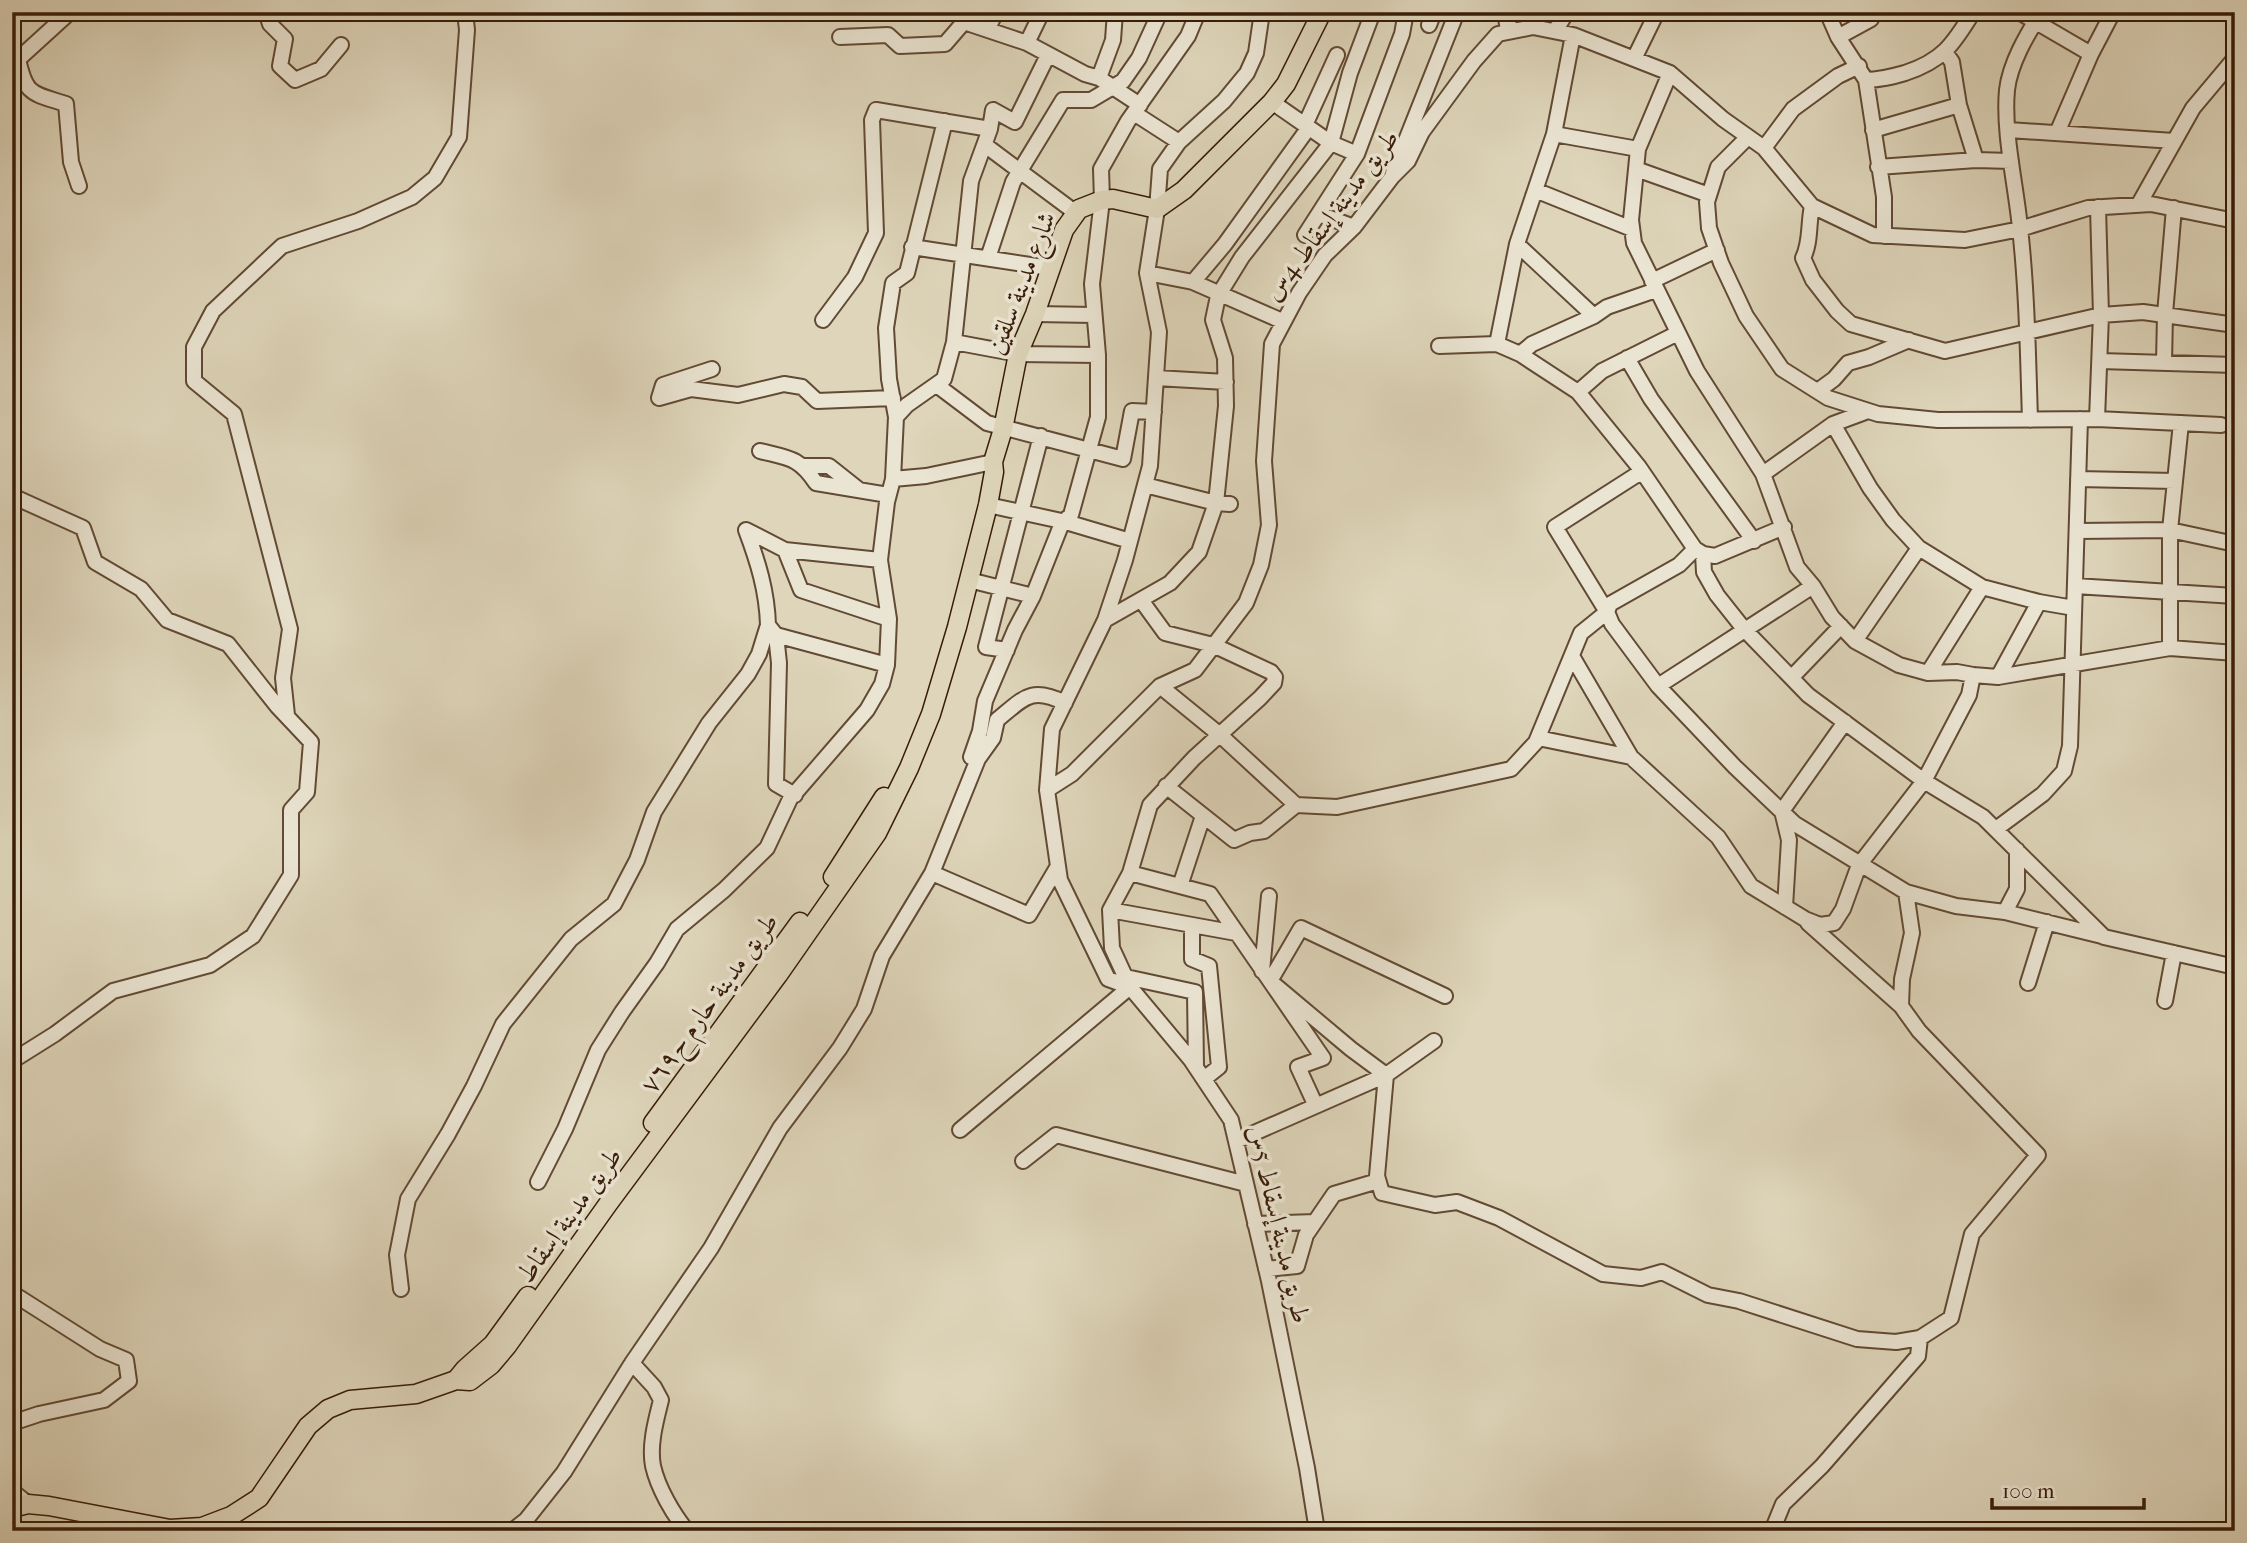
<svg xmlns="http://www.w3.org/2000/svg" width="2247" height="1543" viewBox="0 0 2247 1543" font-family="'IM FELL French Canon',Amiri,serif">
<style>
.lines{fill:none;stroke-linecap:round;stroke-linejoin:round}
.minor-casing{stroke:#624a34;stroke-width:18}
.major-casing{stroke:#381c08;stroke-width:21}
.minor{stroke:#eae4d2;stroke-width:14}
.major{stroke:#ded5ba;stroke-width:18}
.labels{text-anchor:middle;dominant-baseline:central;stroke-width:7;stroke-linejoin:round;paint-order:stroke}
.street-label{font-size:26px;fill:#381c08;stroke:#eae4d2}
</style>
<rect width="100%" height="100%" fill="#ded5ba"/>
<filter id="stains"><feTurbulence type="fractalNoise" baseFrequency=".00286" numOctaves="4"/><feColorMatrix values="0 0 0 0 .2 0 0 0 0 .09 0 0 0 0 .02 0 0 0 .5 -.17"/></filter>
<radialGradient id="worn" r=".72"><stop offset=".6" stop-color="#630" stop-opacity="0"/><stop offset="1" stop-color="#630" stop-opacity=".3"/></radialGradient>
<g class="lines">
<!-- minor casing -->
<g class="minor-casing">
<path id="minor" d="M266,12L270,24L285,39L280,66L295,80L321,69L341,45
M1262,12L1256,53L1247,73L1224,101L1179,142L1160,169L1157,209L1147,273L1159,332L1150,466L1125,560L1105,620L1052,729L1047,790L1060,880L1108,979L1130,987L1191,1060L1231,1120L1269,1281L1307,1468L1317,1531
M1505,12L1507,24L1513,30
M1827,12L1838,37L1866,80L1884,197V236
M2019,12L2091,54
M1429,25L1434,12
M988,28L996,12
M1555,31L1567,12
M840,37L888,35L900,46L945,44L964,22L1027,43L1085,74L1099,78L1140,105
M1838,37L1871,19L1874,12
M1027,43L1042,12
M1945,52L1952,62L1959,105L1976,160
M18,59C26,96 32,93 66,104L71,162L79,186
M1634,59L1657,12
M14,63L70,12
M1670,73L1638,149L1631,220L1634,243L1697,371L1763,474L1797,567L1813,586L1832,617L1855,641L1899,665L1928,673L1957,672L1973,675L1998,677L2170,648L2235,653
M1099,78L1113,40L1115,12
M1866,80C1880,80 1891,77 1905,73C1942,61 1953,45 1973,12
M1272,102L1331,143L1357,154
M1134,113L1179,142
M990,129L993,110L1015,122L1048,55
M1873,130L1959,105
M2009,130L2174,141
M2057,133L2091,54L2113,12
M1554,134L1638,149
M1748,137L1718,167L1707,202L1709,228L1721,263L1746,316L1782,369L1828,398L1878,414L1938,420L2097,419L2221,425
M985,145L1076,213
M1764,148L1793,109L1838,76L1859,66
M1878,167L1976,160L2011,161
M1636,169L1709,195
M1393,173L1457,12
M1533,196L1540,192L1632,229
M2139,204L2193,108L2235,58
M1812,206C1808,225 1811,242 1803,258L1813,280L1837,311L1851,324L1945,351L2101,315L2143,312L2235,325
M1319,214L1354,227
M1305,235L1357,154L1402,34L1406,12
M1517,244L1594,316
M912,247L1050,268
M988,258L1013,182L1063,100H1091L1123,81L1139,58L1160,12
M1147,273L1193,282L1282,321
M1652,281L1717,250
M1193,282L1225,244L1307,130L1305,125L1337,55
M1035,314L1094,315
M954,342L1018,354L1098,355
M1497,344L1517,244L1554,134L1573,35
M1439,346L1497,344L1520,354L1578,392L1639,467L1695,549L1703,554L1715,556L1784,527
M1520,354L1532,344L1594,316L1607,307L1656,290
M1627,358L1651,399L1754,541
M2100,361L2235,365
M2164,363L2165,314L2174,208
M712,369L663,385L659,398L691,389L738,395L784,384L802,387L817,401L893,398
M1156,378L1226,382
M938,386L987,423L1123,459L1132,411L1154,412
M1819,390L1834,379L1848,363L1869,357L1909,340
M1578,392L1602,371L1678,333
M896,417L889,379L886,328L893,283L907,273L945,121
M2097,419L2101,315L2098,207
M2030,420C2028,356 2027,291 2020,228C2016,185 2003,133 2007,90C2010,63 2027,35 2041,12
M1833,424L1870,488L1893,520L1919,548L1982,587L2039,602L2074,608
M760,451C788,458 799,457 816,483L888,495
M805,466H829L858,489
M1763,474L1833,424L1868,411
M893,479L926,476L993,462
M2078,479L2175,481
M1145,485L1216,503L1230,504
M12,496L83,528L95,562L141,589L167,620L228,644L277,706L311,742L307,792L291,810V875L253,936L210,965L113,991L55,1034L12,1061
M988,505L1066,522L1130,541
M2077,531L2170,530L2235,544
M1695,549L1679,565L1610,604L1607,612L1612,624L1658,686L1735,767L1795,824L1906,892L1956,906L2005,912L2017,889V850
M785,550L880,560
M1703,554L1704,572L1717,595L1744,629L1808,695L1924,781L1983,817L2104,937L2235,967
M969,580L1033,596
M2075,586L2235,596
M1105,620L1170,583L1199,552L1216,503L1226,406L1225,358L1213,320L1218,296L1242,257L1331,143L1350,73L1373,12
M776,635L887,665
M1855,641L1919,548
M2170,648V530L2181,423
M1007,650L986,647L1041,436
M1572,656L1631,757L1718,837L1751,886L1805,919L1820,925L1834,923L1843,909L1859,865L1924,781L1969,695L1973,675
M1928,673L1982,587
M1792,677L1841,626
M1998,677L2039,602
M1160,686L1220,735L1296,805L1337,807L1511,769L1536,742L1581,633L1607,612L1555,527L1641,472
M1658,686L1813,586
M287,715L283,678L290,629L234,414L194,381V347L213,311L282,246L358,221L412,197L435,178L459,137L467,30L465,12
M1538,738L1631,757
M978,759L971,757L980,731L985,701L1015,630L1033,596L1062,523L1071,515L1098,417V355L1092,284L1102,200L1101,169L1128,121L1188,36L1198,12
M1166,786L1234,840L1250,833L1264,831L1296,805
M1047,790L1072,774L1160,686L1195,670L1246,603L1261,565L1269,525L1264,461L1272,344L1299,293L1325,255L1354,227L1392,177L1408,161L1422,132L1474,61L1498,34L1533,27L1573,35L1670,73L1723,119L1764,148L1812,206L1873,235L1965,240L2020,229L2088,208L2151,204L2235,221
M795,795L776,784L779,663L776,635L768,625C767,591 758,562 746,530L785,550L801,590L889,619
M1996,829L2043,794L2064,771L2070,746L2080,419
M932,873L1029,915L1058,866
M1130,873L1210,894L1270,981L1351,1049L1386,1075L1377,1176L1382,1193L1435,1205L1457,1202L1499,1218L1603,1274L1641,1278L1662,1272L1708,1295L1739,1301L1857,1339L1896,1342L1920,1338
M1180,886L1203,816
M1785,907L1789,840L1782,811L1845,722
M1110,910L1236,933
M2005,912L2102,936
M1808,923L1901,1006
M1192,925V959L1209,966L1219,1067L1204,1079
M1262,971L1269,896
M1126,977L1195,992L1196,1067
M2028,983L2047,922
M2165,1001L2174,953
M1315,1104L1298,1067L1323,1058L1270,981L1301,928L1445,996
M960,1130L1130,987L1112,948L1110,910L1130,873L1150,805L1194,758L1260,698L1274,683L1275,677L1271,672L1213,645L1165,633L1141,600
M1236,1141L1386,1075L1434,1041
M1023,1161L1056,1135L1246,1184
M538,1182L565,1129L598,1050L622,1012L657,963L677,929L724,890L767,848L790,799L867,710L882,684L887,665L889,619L880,560L887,502L893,479L896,417L907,405L944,379L954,342L971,181L990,129L876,110L872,120L876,233L855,277L823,320
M1255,1224L1315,1222
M1266,1269L1297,1266L1306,1235L1334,1194L1378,1181
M401,1289L397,1255L408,1199L448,1134L474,1086L503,1024L571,939L614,904L637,860L654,812L709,723L748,674L759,654L768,625
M12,1293L100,1349L126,1360L129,1381L104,1400L39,1414L12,1423
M632,1363L654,1387L661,1400C656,1420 649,1445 653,1466C658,1488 673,1514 687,1531
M12,1491L28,1504
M512,1531L526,1520L564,1472L632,1363L711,1248L780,1128L840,1048L864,1009L882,956L932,873L978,759L993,738L997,720C1024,698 1031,686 1065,703
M1772,1531L1783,1504L1822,1466L1918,1356L1920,1338L1951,1318L1972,1234L2038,1155L1919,1031L1901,1006L1902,979L1912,933L1906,892"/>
</g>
<!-- major casing -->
<g class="major-casing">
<path id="major" d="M833,877L884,797
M653,1123L800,922
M456,1380L465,1369L493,1344L528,1296
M12,1508L28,1504L49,1506L170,1529L202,1527L231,1516L259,1498L308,1426L328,1409L350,1400L416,1394L456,1380L470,1381L491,1365L507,1346L608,1204L778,975L877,833L909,768L931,714L957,627L988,505L994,472L993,462L1003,429L1018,354L1035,314L1064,230L1079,209L1102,200L1113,199L1157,209L1184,190L1272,102L1286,84L1322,12"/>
</g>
<!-- minor -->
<use href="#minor" class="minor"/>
<!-- major -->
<use href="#major" class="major"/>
</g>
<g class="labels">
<!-- street labels -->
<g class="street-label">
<text transform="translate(1331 215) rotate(-53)">طريق مدينة إسقاط 4س</text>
<text transform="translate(1021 283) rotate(-69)">شارع مدينة سلقين</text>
<text transform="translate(709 1003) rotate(-54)">طريق مدينة حارم ح٧٦٩</text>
<text transform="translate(569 1215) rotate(-54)">طريق مدينة إسقاط</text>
<text transform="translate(1279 1224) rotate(77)">طريق مدينة إسقاط 5س</text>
</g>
</g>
<!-- margin -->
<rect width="2247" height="1543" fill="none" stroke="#ded5ba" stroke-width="42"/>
<rect x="14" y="14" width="2219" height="1515" fill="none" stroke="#381c08" stroke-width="3.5"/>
<rect x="21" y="21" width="2205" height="1501" fill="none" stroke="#381c08" stroke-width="2"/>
<!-- scale -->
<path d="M1992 1498v10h152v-10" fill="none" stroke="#381c08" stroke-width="3.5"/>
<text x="2002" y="1498" font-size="21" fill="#381c08" stroke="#eae4d2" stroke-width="5" paint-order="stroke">100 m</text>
<rect width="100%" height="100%" filter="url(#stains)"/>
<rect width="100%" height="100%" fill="url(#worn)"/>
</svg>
